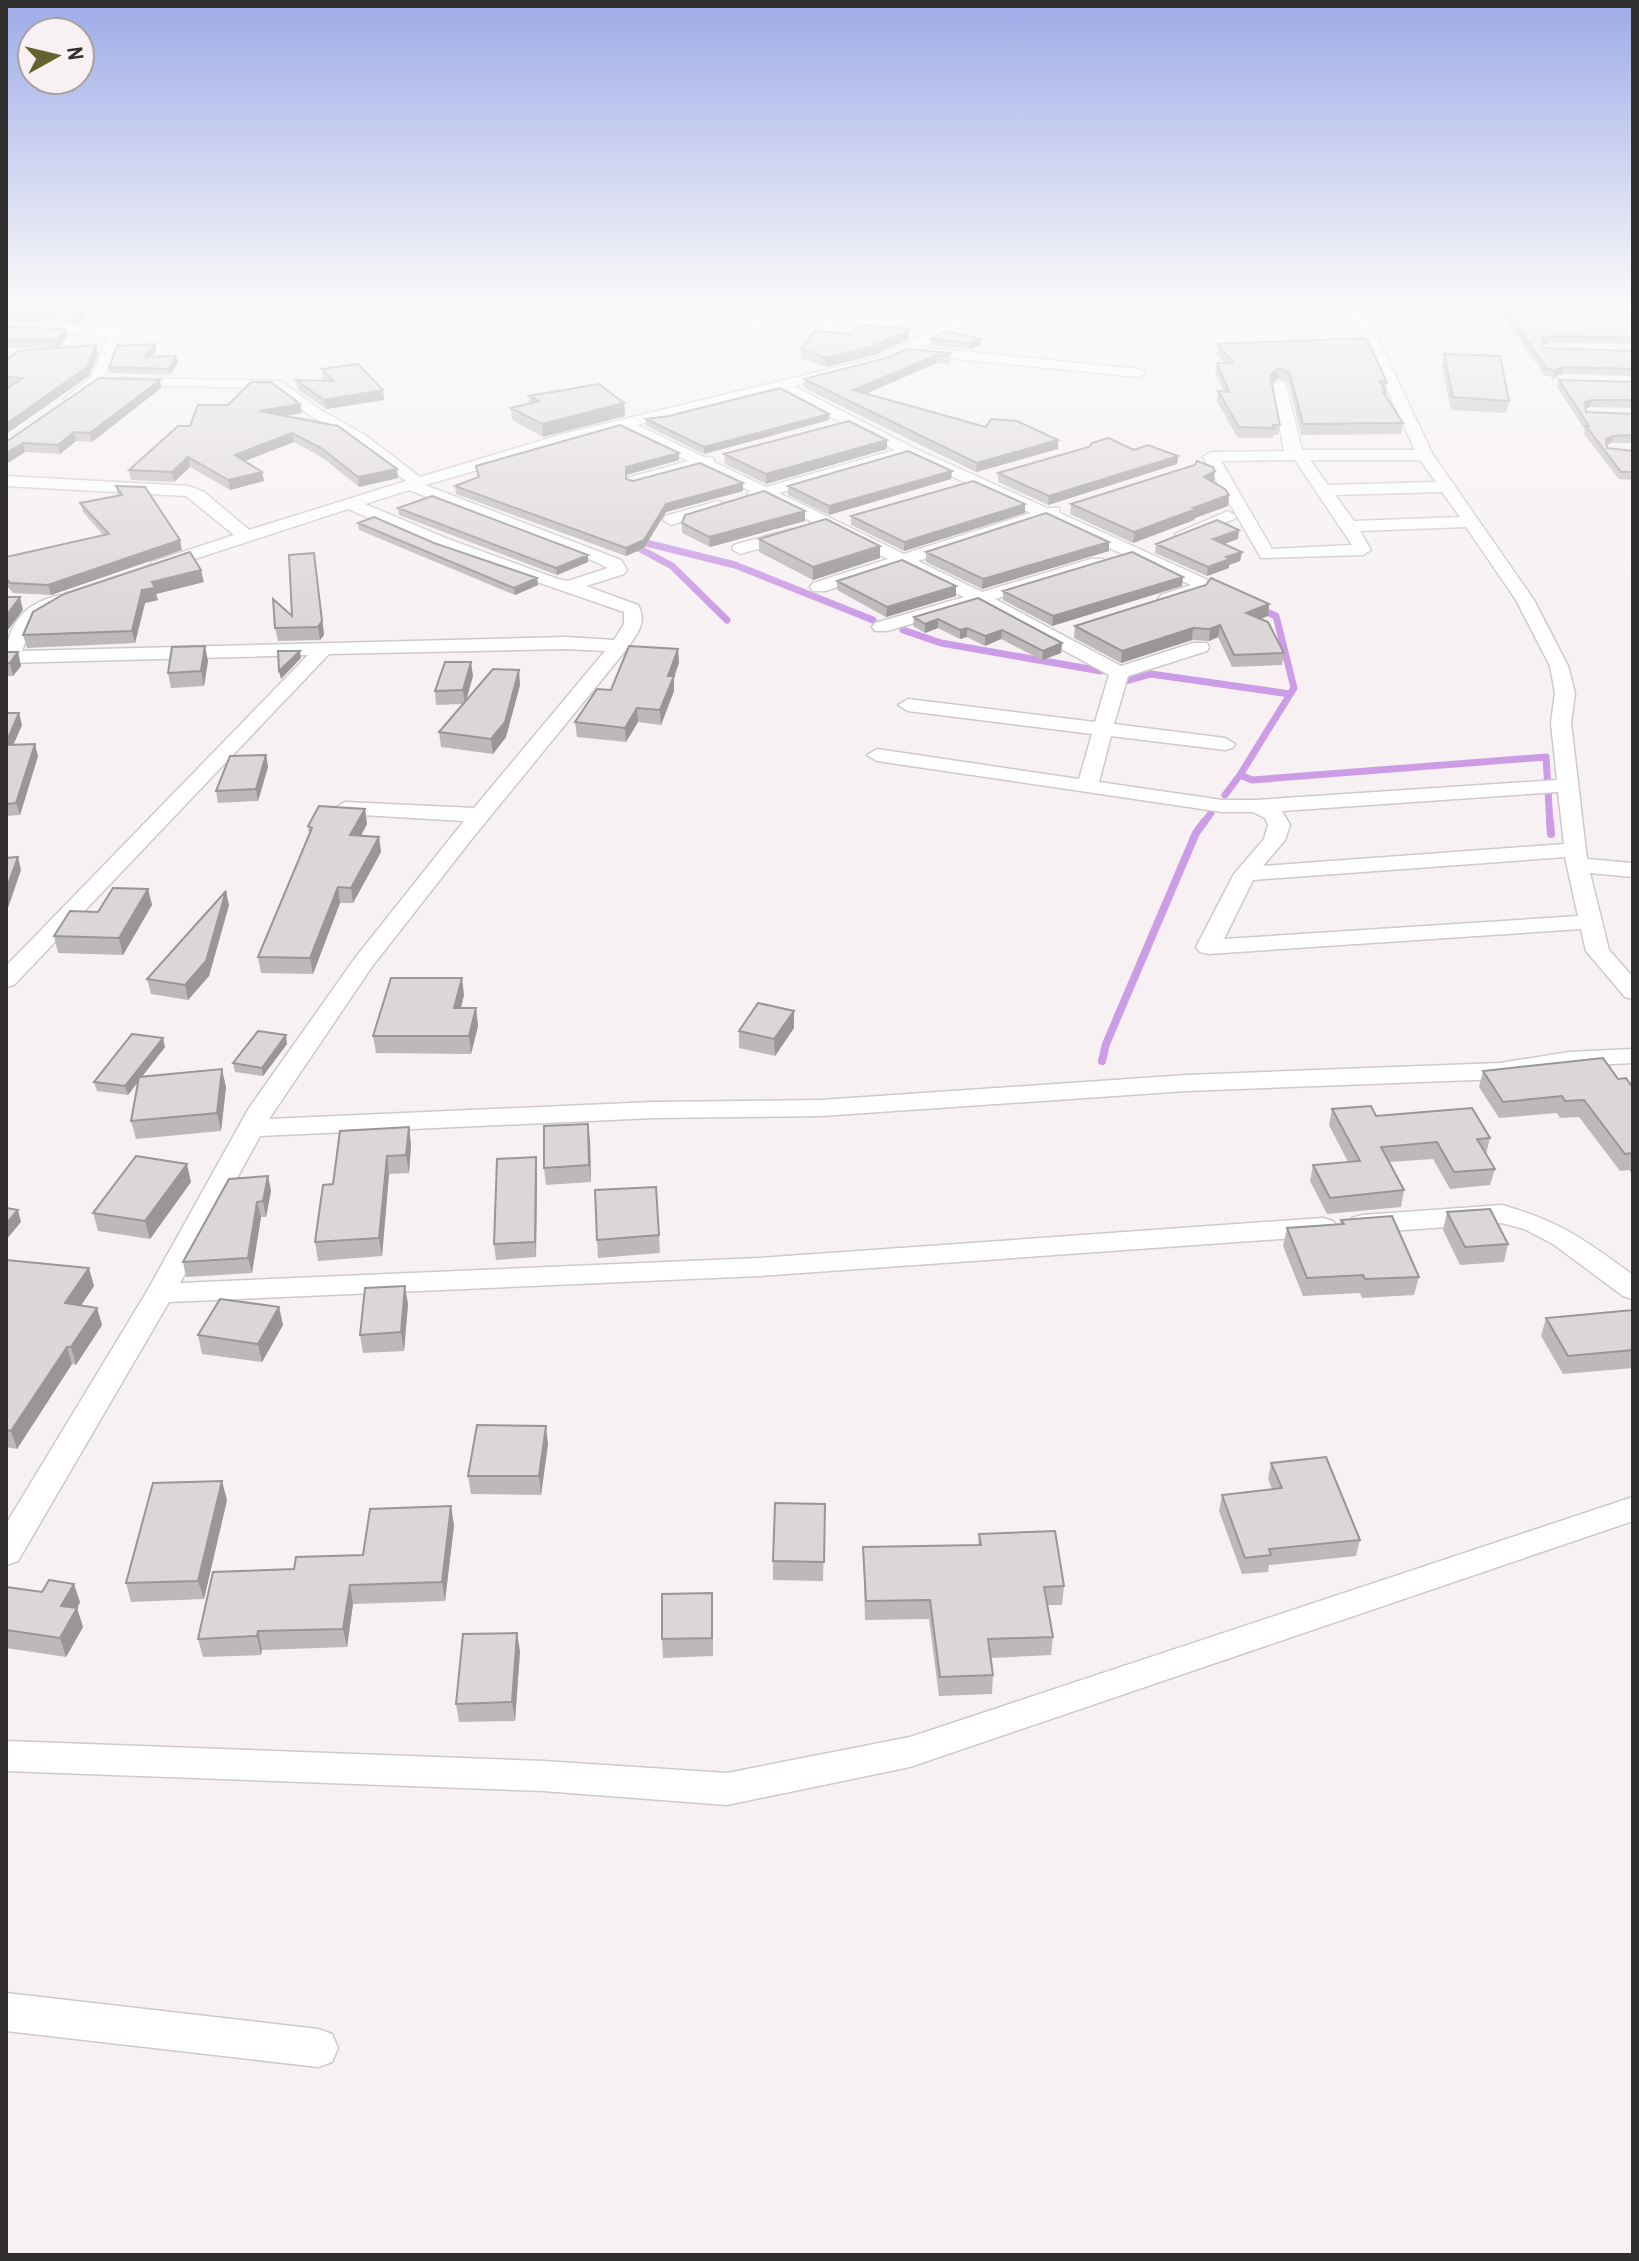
<svg xmlns="http://www.w3.org/2000/svg" width="1639" height="2261" viewBox="0 0 1639 2261" font-family="'Archivo Narrow',sans-serif">
<style>
.lines{fill:none;stroke-linecap:round;stroke-linejoin:round}
.stream-far1{stroke:#cc9de6;stroke-width:7}
.stream{stroke:#cc9de6;stroke-width:8}
.minor-casing{stroke:#cec9ca;stroke-width:3}
.minor{fill:#fff;fill-rule:evenodd}
.wall{fill:#bdb9b9}
.shaded-wall{fill:#9a9696}
.building{fill:#dcd7d7;stroke:#9a9696;stroke-width:2}
</style>
<rect width="100%" height="100%" fill="#f7f1f3"/>
<g class="lines">
<!-- stream-far1 -->
<path class="stream-far1" d="M638,541L735,565L873,620
M633,545L672,566L727,620
M903,630L941,643L1101,671
M1126,681L1151,674L1290,694
M1240,775L1294,688L1276,616L1258,608
M1225,795L1240,775L1252,780L1546,757L1550,824
M1203,824L1211,813"/>
<!-- stream -->
<path class="stream" d="M1550,822L1551,834
M1102,1061L1106,1044L1196,833L1204,822"/>
<!-- minor casing -->
<g class="minor-casing">
<path id="minor" d="M608,303H622L610,322H600L598,319Z
M684,303H698L683,325H673L671,322Z
M760,303H774L757,330H747L745,327Z
M833,303H847L830,335H820L818,332Z
M992,303H1009L920,347L1138,369L1145,373L1138,377L918,355L911,351L885,364L793,386L914,448L1047,508H1059L1060,513L1206,579L1209,583L1204,594L1167,604L1161,603L1158,599L1161,595L1191,585L1045,519L918,561L982,592L1091,559H1103L1106,563L1103,567L995,599L1121,666L1193,643H1207L1209,647L1207,651L1128,676L1114,724L1225,738L1235,744L1232,748L1225,750L1111,736L1099,782L1222,800H1256L1557,780L1551,723L1555,693L1550,666L1516,600L1466,527L1360,531L1371,550L1363,555L1261,558L1203,457L1211,452L1284,451L1272,385L1279,381L1286,385L1302,450H1415L1359,329L1342,303H1356L1373,329L1433,455L1534,600L1568,666L1575,693L1571,723L1587,859L1633,863V877L1590,873L1609,950L1633,977V999L1625,997L1586,951L1581,929L1208,954L1200,952L1196,947L1234,874L1264,839L1268,825L1265,818L1253,812H1222L877,761L867,755L877,749L1079,779L1092,734L908,711L898,705L908,699L1095,722L1109,675L978,604L887,631H875L872,627L875,623L964,597L901,566L825,591H813L810,587L813,583L888,559L763,498H749L747,495L750,491L701,467L633,486L627,484V478L688,461L621,429L425,485L621,560L627,570L624,574L586,586L638,605C648,623 636,635 626,650L471,840L371,968L269,1119L653,1102L821,1100L1187,1075L1500,1063L1569,1052L1633,1049V1063L1569,1066L1500,1079L1187,1091L821,1116L653,1118L260,1136L180,1283L759,1258L1323,1218L1333,1221L1337,1227L1333,1233L1323,1236L759,1276L169,1302L18,1561L6,1565V1524L146,1293L249,1108L355,958L464,821L345,814L335,808L345,802L474,808L605,651L566,649L329,654L14,985L6,987V966L308,655L6,663C6,625 22,604 60,595L69,600L32,625L22,651L566,637L614,640L624,624V612L436,547L348,509L158,571L149,566L152,562L234,535L186,496L6,486V476L189,486L204,492L249,530L406,481L355,441L309,415L273,388L125,385L118,381L120,378L281,381L319,409L365,435L420,477L563,434L875,358ZM778,390L895,450L766,487L714,462L713,458L704,457L637,425ZM908,456L1031,513L904,554L779,493ZM1295,460L1352,545L1272,549L1221,461ZM1310,460H1420L1436,482L1328,485ZM409,490L596,562L608,568L568,581L558,579L448,539L365,504ZM1442,492L1460,517L1354,521L1335,495ZM1558,792L1564,844L1263,866L1285,840L1290,825L1282,811ZM1565,857L1578,916L1224,939L1253,880Z
M6,324L116,328L123,332L102,383L71,403L64,399L91,378L108,336L6,332Z
M718,501L724,503V509L671,525L663,520L665,516Z
M1228,511L1236,516L1234,519L1183,539L1175,534Z
M791,529L799,534L797,538L740,554L732,549L734,545Z
M1502,1205C1560,1221 1585,1240 1633,1275V1299L1623,1296L1553,1244L1524,1229L1502,1223L1362,1233L1352,1230L1348,1224L1352,1218L1362,1215Z
M1633,1497V1521L910,1767L727,1805L543,1791L6,1771V1741L543,1761L727,1773L910,1737Z
M6,1993L318,2029L332,2034L338,2048L332,2062L318,2067L6,2031Z"/>
</g>
<!-- minor -->
<use href="#minor" class="minor"/>
</g>
<!-- wall -->
<path class="wall" d="M6,303H98L79,324L6,321Z
M1475,303H1633V344L1548,343L1542,345V348L1633,351V376L1562,374L1555,376L1554,382L1550,376H1545L1500,312L1484,313Z
M6,327L66,329L67,337L58,348L96,345L98,354L89,376L6,434V389L11,386H6V360L52,349L6,348Z
M910,329L909,339L874,355L826,367L801,358V349L852,334Z
M931,339H981V345L970,349L931,345Z
M155,344L156,350L151,357L178,362L170,375L110,373L109,367Z
M1218,344L1387,382L1385,397L1403,423L1401,434L1301,435L1289,384L1278,378L1272,383L1280,425L1278,435H1273V438H1238L1217,402L1218,391H1224L1215,373L1217,363H1224L1217,354Z
M951,353V361L948,364L937,363L865,394L1058,449L976,472L804,388V379L886,358Z
M1444,354L1509,401L1506,413L1451,410L1442,366Z
M322,369L383,390L384,400L326,409L298,390L296,380L325,381L323,379Z
M160,380L161,388L92,442L76,441L60,454L25,452L6,464V442Z
M1559,380L1633,382V408L1590,407L1585,409L1586,412L1633,414V443H1611L1606,445L1607,448L1633,451V480L1619,479L1584,434L1585,430L1557,387Z
M529,396L624,403L625,416L543,437L512,420L511,408L529,403Z
M300,404L302,413L285,416L398,478L359,487L323,458L294,442L245,461L262,472L264,481L230,490L190,467L174,482L131,480L129,470L190,426Z
M829,414V420L704,454L646,426V419Z
M887,440V449L766,484L725,464L724,454Z
M1134,450L1178,456L1177,464L1048,505L998,482V473Z
M679,460L626,475V479L633,481L743,491L666,512L644,548L626,556L456,494L455,486L478,478L476,466Z
M952,471L951,479L829,515L788,495V486Z
M1213,482L1229,495L1228,506L1195,518L1194,520L1133,543L1070,514L1071,504Z
M116,486L182,550L51,595L13,593L6,585V557L103,535L83,512L80,503L118,496Z
M398,508L588,562L557,575L399,515Z
M805,511V521L710,547L682,533V523Z
M1025,513L904,551L851,525V516Z
M358,523L434,543L537,578L538,585L515,595L359,530Z
M759,539L880,546V558L813,580L759,552Z
M1238,539L1224,544L1242,552L1240,561L1229,565V568L1207,576L1155,553L1156,544Z
M1109,542V551L982,589L926,562V552Z
M314,553L324,635L320,640L278,641L275,628L292,616Z
M1183,577L1182,586L1052,626L1003,600V591Z
M837,581L956,586V596L886,617L837,590Z
M204,582L156,594L158,600L145,603L135,643L27,648L23,635L33,612Z
M978,598L1062,643L1061,653L1042,660L1001,639L985,646L967,637L960,639L938,628L925,633L913,626L914,617Z
M1269,604L1268,616L1260,619L1284,653L1282,665L1232,667L1218,637L1209,641L1192,640L1121,663L1074,638L1075,626Z
M678,649L679,663L674,677V691L661,725L638,722L626,742L577,737L575,722L611,690Z
M6,652H18L21,666L13,676H6Z
M208,661L204,686L171,688L168,673Z
M473,676L466,701L520,685L506,737L493,754L441,747L439,732L463,704L436,705L435,691Z
M6,713L22,725L13,745L38,756L20,815L6,816Z
M266,755L268,767L258,801L218,803L216,791Z
M365,809L367,824L361,836L379,837L381,852L353,903H340L313,974L261,973L258,957L309,834L308,826Z
M148,889L152,905L123,955L58,953L54,936L98,912Z
M229,905L209,976L188,1000L151,994L147,979Z
M464,995L461,1008H476L478,1026L471,1054L376,1053L373,1036Z
M794,1028L775,1056L739,1048V1031Z
M287,1044L263,1076L235,1072L233,1063Z
M165,1047L142,1076L226,1087L221,1131L136,1139L131,1121L138,1082L128,1095L97,1091L94,1082Z
M1483,1071L1618,1079L1633,1088V1176L1629,1170L1620,1171L1579,1117L1560,1118L1557,1113L1499,1118L1479,1087Z
M1332,1109L1376,1116L1490,1138L1486,1154L1495,1169L1490,1185L1450,1189L1433,1159L1389,1162L1404,1190L1401,1207L1327,1214L1310,1181L1313,1165L1348,1162L1329,1125Z
M409,1127L411,1145L409,1173L389,1174L382,1256L318,1261L315,1242L333,1184Z
M590,1141L591,1182L546,1185L544,1168Z
M537,1172L536,1257L496,1260L494,1244Z
M268,1176L271,1191L266,1217H261L252,1273L186,1277L183,1262Z
M191,1182L150,1239L98,1231L93,1213Z
M1447,1212L1508,1244L1504,1262L1460,1265L1443,1230Z
M1341,1220L1419,1277L1414,1295L1362,1298L1360,1293L1303,1296L1283,1246L1287,1228L1340,1224Z
M659,1235L660,1253L598,1258L597,1240Z
M6,1260L94,1286L81,1306L97,1308L102,1325L76,1365L72,1364L17,1449L6,1447Z
M408,1304L404,1351L363,1353L360,1335Z
M279,1307L283,1325L262,1362L202,1354L198,1335Z
M1633,1311V1368L1563,1374L1541,1336L1546,1318Z
M548,1444L541,1495L471,1494L468,1476Z
M1271,1463L1360,1540L1356,1556L1269,1565L1268,1572L1242,1574L1219,1511L1222,1495L1272,1489L1268,1479Z
M227,1500L204,1599L131,1602L126,1583Z
M825,1504L823,1581L773,1580V1561Z
M454,1525L445,1601L353,1604L347,1647L262,1650L261,1655L203,1657L198,1639L294,1569L363,1555Z
M979,1534L1064,1586L1062,1605H1048L1053,1637L1051,1655L991,1658L993,1675L992,1694L939,1696L929,1619L865,1620L863,1547L978,1546Z
M6,1587L80,1602L77,1608L83,1627L66,1657L6,1648Z
M713,1611V1656L663,1658L662,1639Z
M520,1651L515,1721L459,1722L456,1704Z"/>
<!-- shaded-wall -->
<path class="shaded-wall" d="M89,303H98L79,324L77,316Z
M66,329L67,337L58,349L56,340Z
M910,329L909,339L874,355L826,367V358Z
M1550,336L1548,343L1541,345L1542,338Z
M981,339V345L970,349V343Z
M155,344L156,350L145,363L144,357Z
M96,345L98,354L89,376L6,434V424Z
M937,355V363L853,399V390Z
M176,356L178,362L170,375L169,369Z
M1564,367L1562,374L1555,376L1556,369Z
M1279,368L1278,378L1269,386L1270,375Z
M160,380L161,388L92,442L90,433Z
M383,390L384,400L326,409L324,400Z
M1592,400L1590,407L1584,409L1585,402Z
M624,403L625,416L543,437L542,424Z
M300,404L302,413L260,420L259,411Z
M829,414V420L704,454V447Z
M74,432L76,441L60,454L58,445Z
M292,433L294,442L237,464L235,455Z
M1613,436L1611,443L1605,446L1606,439Z
M887,440V449L766,484V474Z
M1058,440V449L976,472L977,463Z
M23,443L25,452L6,464V453Z
M679,453V460L626,475V467Z
M1178,456L1177,464L1048,505L1049,496Z
M188,457L190,467L174,482L172,472Z
M397,469L398,478L359,487L358,477Z
M952,471L951,479L829,515V506Z
M1215,471L1214,482L1204,477Z
M262,472L264,481L230,490L228,480Z
M743,483V491L666,512L644,548L626,556V548L666,504Z
M1229,495L1228,506L1195,518L1194,520L1133,543L1134,532Z
M1025,504V513L904,551V542Z
M805,511V521L710,547L709,537Z
M1239,530L1238,539L1212,548L1213,539Z
M180,540L182,550L51,595L48,585Z
M1109,542V551L982,589L983,579Z
M880,546V558L813,580V567Z
M1242,552L1240,561L1229,565V568L1207,576L1208,567L1226,557Z
M588,555V562L557,575L556,568Z
M316,566L324,635L320,640L318,627Z
M201,570L204,582L156,594L158,600L145,603L135,643L132,631L142,590L152,582Z
M1183,577L1182,586L1052,626L1053,616Z
M537,578L538,585L515,595L514,588Z
M956,586V596L886,617L887,607Z
M20,597L23,610L8,630L6,641V616Z
M1269,604L1268,616L1245,625L1246,613Z
M938,619V628L925,633V624Z
M1220,625L1218,637L1209,641L1210,629Z
M967,628V637L960,639V630Z
M1193,628L1192,640L1121,663L1122,651Z
M1002,630L1001,639L985,646V636Z
M1062,643L1061,653L1042,660L1043,651Z
M205,646L208,661L204,686L201,671Z
M678,649L679,663L674,677V691L661,725L660,710L668,676Z
M300,651L301,658L281,679L279,671Z
M18,652L21,666L13,676L10,663Z
M471,662L473,676L465,704L463,690Z
M519,670L520,685L506,737L493,754L491,739Z
M637,708L638,722L626,742L625,728Z
M19,713L22,725L8,757L6,743Z
M35,744L38,756L20,815L16,803Z
M266,755L268,767L258,801L256,789Z
M365,809L367,824L353,850L350,835Z
M379,837L381,852L353,903L351,888Z
M18,857L21,870L6,914V890Z
M338,887L340,903L313,974L310,958Z
M148,889L152,905L123,955L119,938Z
M226,891L229,905L209,976L188,1000L185,985Z
M462,978L464,995L456,1025L454,1008Z
M476,1008L478,1026L471,1054L469,1036Z
M794,1011V1028L775,1056L774,1039Z
M286,1035L287,1044L263,1076L262,1068Z
M163,1038L165,1047L128,1095L125,1086Z
M222,1069L226,1087L221,1131L217,1113Z
M588,1124L590,1141L591,1182L589,1165Z
M409,1127L411,1145L409,1173L406,1155Z
M387,1156L389,1174L382,1256L379,1238Z
M536,1157L537,1172L536,1257L535,1242Z
M187,1164L191,1182L150,1239L145,1221Z
M268,1176L271,1191L266,1217L263,1201Z
M257,1202L261,1217L252,1273L248,1258Z
M18,1210L21,1222L6,1240V1224Z
M89,1268L94,1286L70,1321L65,1303Z
M405,1286L408,1304L404,1351L401,1332Z
M279,1307L283,1325L262,1362L258,1344Z
M97,1308L102,1325L76,1365L71,1347Z
M67,1347L72,1364L17,1449L11,1431Z
M546,1426L548,1444L541,1495L539,1476Z
M222,1481L227,1500L204,1599L198,1581Z
M451,1506L454,1525L445,1601L442,1582Z
M74,1584L80,1602L77,1608L83,1627L66,1657L60,1638L61,1606Z
M350,1585L353,1604L347,1647L343,1629Z
M258,1631L262,1650L261,1655L257,1636Z
M517,1633L520,1651L515,1721L512,1702Z"/>
<!-- building -->
<path class="building" d="M6,303H89L77,316L6,313Z
M1483,303H1633V337L1550,336L1542,338V348L1633,351V369L1564,367L1556,369V375L1552,369H1547L1502,305L1486,306Z
M859,325L910,329L874,346L826,358L801,349L815,331L852,334Z
M6,327L66,329L56,340H6Z
M947,331L981,339L970,343L931,339Z
M1366,338L1387,382L1380,381L1386,392H1383L1403,423L1303,424L1290,374L1279,368L1270,375L1280,425H1273L1274,428L1239,427L1218,391L1229,392L1217,363H1233L1218,344Z
M155,344L144,357L176,356L169,369L109,367L117,346Z
M96,345L87,367L6,424V389L23,378L6,377V360L18,351Z
M907,349L951,353L948,356L937,355L853,390L986,427L991,419L1017,421L1058,440L977,463L804,379L886,358Z
M1444,354L1500,356L1509,401L1453,397Z
M358,364L383,390L324,400L296,380L333,381L322,369Z
M99,378L160,380L90,433L74,432L58,445L23,443L6,453V442Z
M1559,380L1633,382V400H1592L1585,402L1586,412L1633,414V435L1613,436L1606,439L1607,448L1633,451V472H1621L1586,426H1589Z
M251,382H271L300,404L259,411L338,426L397,469L358,477L321,448L292,433L235,455L262,472L228,480L188,457L172,472L129,470L178,426H190L198,405H228Z
M599,384L624,403L542,424L511,408L539,401L529,396Z
M780,388L829,414L704,447L646,419L669,416Z
M849,421L887,440L766,474L724,454Z
M620,425L679,453L626,467V479L633,481L700,463L743,483L666,504L644,540L626,548L455,486L479,477L476,466Z
M1108,438L1134,450L1148,445L1178,456L1049,496L998,473L1089,447L1092,443Z
M908,451L952,471L829,506L788,486Z
M1197,461L1213,467L1215,471L1204,477L1225,489L1229,495L1193,508L1196,509L1134,532L1071,504L1195,465Z
M973,481L1025,504L904,542L851,516Z
M116,486L145,487L180,540L48,585L10,583L6,578V557L109,534L80,503L122,495Z
M764,491L805,511L709,537L682,523L685,515Z
M432,496L588,555L556,568L398,508Z
M1046,513L1109,542L983,579L926,552Z
M374,517L434,543L537,578L514,588L358,523Z
M826,519L880,546L813,567L759,539Z
M1217,520L1239,530L1213,539L1242,552L1226,557L1230,559L1208,567L1156,544Z
M190,552L201,570L152,582L155,588L142,590L132,631L23,635L33,612L64,594Z
M1132,552L1183,577L1053,616L1003,591Z
M314,553L322,621L318,627L275,628L273,599L292,616L289,555Z
M902,560L956,586L887,607L837,581Z
M1211,578L1269,604L1246,613L1268,622L1284,653L1234,655L1220,625L1210,629L1193,628L1122,651L1075,626L1206,585Z
M6,597H20L6,616Z
M978,598L1062,643L1043,651L1002,630L985,636L967,628L960,630L938,619L925,624L914,617Z
M205,646L201,671L168,673L172,647Z
M629,646L678,649L668,676H674L660,710L637,708L625,728L575,722L597,689L611,690Z
M278,651H300L279,671Z
M6,652H18L10,663H6Z
M445,662H471L463,690L435,691Z
M493,669L519,670L505,722L491,739L439,732Z
M6,713H19L6,743Z
M35,744L16,803L6,804V745Z
M266,755L256,789L216,791L230,756Z
M319,806L365,809L350,835L379,837L351,888L338,887L310,958L258,957L312,828L308,826Z
M18,857L6,890V858Z
M113,888L148,889L119,938L54,936L70,911L98,912Z
M226,891L206,961L185,985L147,979Z
M391,978H462L454,1008H476L469,1036H373Z
M758,1003L794,1011L774,1039L739,1031Z
M258,1031L286,1035L262,1068L233,1063Z
M132,1034L163,1038L125,1086L94,1082Z
M1603,1058L1618,1079L1626,1078L1633,1088V1153L1625,1154L1584,1100L1565,1101L1562,1096L1503,1102L1483,1071Z
M222,1069L217,1113L131,1121L139,1077Z
M1371,1106L1376,1116L1472,1108L1490,1138L1477,1139L1495,1169L1454,1172L1437,1142L1381,1147L1404,1190L1330,1198L1313,1165L1360,1161L1332,1109Z
M588,1124L589,1165L544,1168V1126Z
M409,1127L406,1155L387,1156L379,1238L315,1242L323,1185L333,1184L340,1131Z
M136,1156L187,1164L145,1221L93,1213Z
M536,1157L535,1242L494,1244L497,1159Z
M268,1176L263,1201L257,1202L248,1258L183,1262L229,1179Z
M656,1187L659,1235L597,1240L595,1190Z
M6,1208L18,1210L6,1224Z
M1490,1209L1508,1244L1465,1247L1447,1212Z
M1392,1216L1419,1277L1365,1279L1363,1275L1307,1278L1287,1228L1344,1224L1341,1220Z
M6,1260L89,1268L65,1303L97,1308L71,1347H67L11,1431L6,1430Z
M405,1286L401,1332L360,1335L365,1288Z
M220,1299L279,1307L258,1344L198,1335Z
M1633,1310V1350L1568,1356L1546,1318Z
M477,1425L546,1426L539,1476H468Z
M1326,1457L1360,1540L1269,1549L1271,1555L1245,1558L1222,1495L1282,1488L1271,1463Z
M222,1481L198,1581L126,1583L153,1483Z
M775,1503L825,1504L824,1562L773,1561Z
M451,1506L442,1582L350,1585L343,1629L258,1631L257,1636L198,1639L213,1572L294,1569L296,1557L363,1555L370,1509Z
M1055,1531L1064,1586L1044,1587L1053,1637L988,1639L993,1675L940,1677L930,1600L866,1601L863,1547L981,1545L979,1534Z
M49,1580L74,1584L61,1606L77,1608L60,1638L6,1630V1587L42,1592Z
M712,1593V1638L662,1639V1594Z
M517,1633L512,1702L456,1704L463,1634Z"/>
<!-- sky -->
<linearGradient id="sky" x2="0" y2="1"><stop stop-color="#9dabe7"/><stop offset="0.49" stop-color="#fbf9fa"/><stop offset="1" stop-color="#fbf9fa" stop-opacity="0"/></linearGradient>
<rect width="1639" height="620" fill="url(#sky)"/>
<!-- border -->
<rect width="1639" height="2261" fill="none" stroke="#302e2e" stroke-width="16"/>
<!-- north arrow -->
<g transform="translate(56 56) rotate(82)"><circle r="38" fill="#f7f1f3" stroke="#a7a3a4" stroke-width="2"/>
<path d="M0-6L14 30L0 20L-14 30Z" fill="#66622f"/>
<text y="-12" font-size="22" font-weight="bold" text-anchor="middle" fill="#302e2e">N</text>
</g>
</svg>
